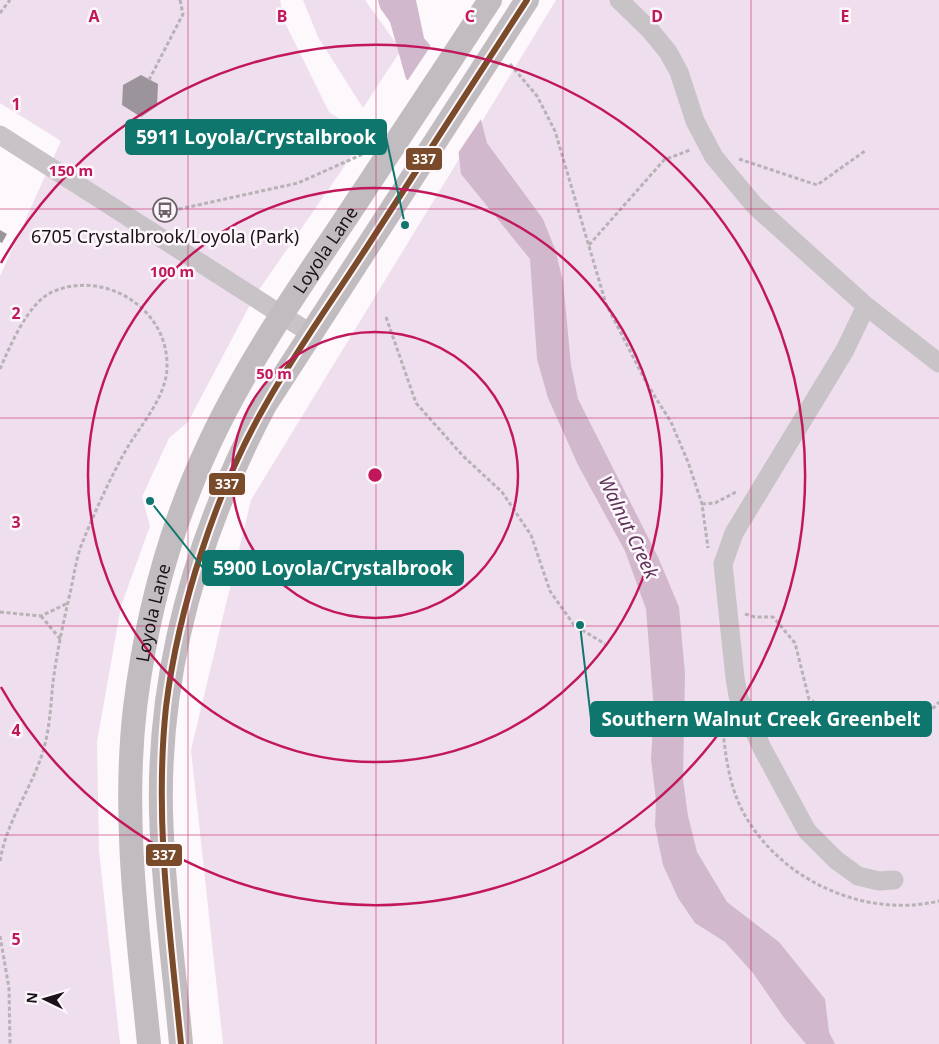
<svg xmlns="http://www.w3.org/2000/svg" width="939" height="1044" viewBox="0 0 939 1044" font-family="'Noto Sans',sans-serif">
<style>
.green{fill:#efdeed}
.water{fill:#d1b8cd}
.pier{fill:#fcf8fb}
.building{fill:#9b949a}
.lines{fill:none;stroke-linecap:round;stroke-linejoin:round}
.path{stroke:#b6b2b5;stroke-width:3;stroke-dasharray:4 2.5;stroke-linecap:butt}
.minor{stroke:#c7c3c7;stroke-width:19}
.major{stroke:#c1bcc0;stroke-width:24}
.bus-1-casing{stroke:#fdf7fc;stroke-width:10}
.bus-1{stroke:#7a4b2a;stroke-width:6}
.grid{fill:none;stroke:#c2185b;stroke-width:1;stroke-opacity:0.55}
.ring{fill:none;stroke:#c2185b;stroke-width:2.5}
.labels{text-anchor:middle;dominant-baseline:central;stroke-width:5;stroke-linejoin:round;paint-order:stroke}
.poi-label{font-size:18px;fill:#1b1119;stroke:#fdf7fc}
.street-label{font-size:18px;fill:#1b1119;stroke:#fdf7fc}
.water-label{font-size:19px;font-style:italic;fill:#5e335a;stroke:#fdf7fc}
.grid-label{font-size:16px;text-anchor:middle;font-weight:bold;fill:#c2185b;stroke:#fdf7fc;stroke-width:5;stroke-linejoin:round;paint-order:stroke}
.centre{fill:#c2185b;stroke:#fdf7fc;stroke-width:2.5}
.ring-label{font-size:15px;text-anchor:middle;font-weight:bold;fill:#c2185b;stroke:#fdf7fc;stroke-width:5;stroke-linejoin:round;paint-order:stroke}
.leader{fill:none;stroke:#0f766e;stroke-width:2}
.callout-dot{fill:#0f766e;stroke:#fdf7fc;stroke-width:2}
.callout{fill:#0f766e;stroke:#0f766e;stroke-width:2}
.callout-label{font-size:19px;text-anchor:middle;font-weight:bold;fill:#fff}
.line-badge{stroke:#fdf7fc;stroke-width:2}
.badge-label{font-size:14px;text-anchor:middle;font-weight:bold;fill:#fff}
</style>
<rect width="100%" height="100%" fill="#fcf8fb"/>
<!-- green -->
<path class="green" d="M0,0H280L285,23L329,112L366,135L254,297L188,422L169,438L142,497L150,526L121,606L97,742L99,851L120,1044H0V276L61,141L0,103Z
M303,0H365L401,50L363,108L318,37Z
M556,0H939V1044H223L191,750L251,500Z"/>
<!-- water -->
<path class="water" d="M378,0H416L424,38L476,100L487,143L543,219L555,249L563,281L571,365L578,399L658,557L679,607L685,674L683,779L688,816L697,852L727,902L779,942L825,999L829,1032L835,1044H806L785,1019L753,973L725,942L695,923L678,898L663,865L655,826L656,800L651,759L654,711L646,609L625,551L578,465L548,398L537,359L530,259L461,174L457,138L446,110L406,79L390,22L380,8Z"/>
<!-- pier -->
<path class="pier" d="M432,44L478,99L483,116L456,156L454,139L443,111L406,83Z"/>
<!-- building -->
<path class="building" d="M141,75L158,84L157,106L141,117L122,105L123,85Z
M0,230L7,234L2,243L0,242Z"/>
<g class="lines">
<!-- path -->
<path class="path" d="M0,13L10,0
M510,64L537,96L555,131L606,304L647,384L671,422L688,462L702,504L708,548
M149,80L183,14L180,0
M739,159L817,185L865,151
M166,212L298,183L363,154
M589,245L664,160L690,150
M386,317L416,403L463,456L502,492L531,535L550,591L574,625L605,644
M0,369C10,346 28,303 52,292C104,269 168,308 167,366C167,399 137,428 122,457C107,485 93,516 81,546C76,560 74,575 71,589C64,619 57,651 53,682C51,702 50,724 45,744C35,785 6,819 0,862
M702,504L715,503L736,492
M0,612L41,616L68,603
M745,614L755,617H773L795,643L809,699C831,713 862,727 890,722C907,719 903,715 924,718L939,702
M41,616L61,640
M721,706C724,742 726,778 742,810C778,879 863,919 939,901
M0,936L9,988L10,1044"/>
<!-- minor -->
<path class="minor" d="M619,0L650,30L668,52L679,72L695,121L714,157L755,206L866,306L845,350L734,533L723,564L735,678L738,696L762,748L807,831L836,860L858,876L879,881L894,880
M0,135L310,333
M866,306L939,363"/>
<!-- major -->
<g class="major">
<path id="s1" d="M149,1044C138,932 122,820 135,708C146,617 170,527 209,444C245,367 294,295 342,224C391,150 441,75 490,0"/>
<path d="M181,1044C174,967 163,888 161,811C158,668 199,530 265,405L527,0"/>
</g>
<!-- bus-1 casing -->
<g class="bus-1-casing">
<path id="bus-1" d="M181,1044C170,932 154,820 166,707C178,609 216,490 266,404C296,351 332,301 365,250C419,167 473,83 527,0"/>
</g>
<!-- bus-1 -->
<use href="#bus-1" class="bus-1"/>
</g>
<!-- grid -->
<path class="grid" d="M188,0V1044M376,0V1044M563,0V1044M751,0V1044M0,209H939M0,418H939M0,626H939M0,835H939"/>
<!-- distance rings -->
<g class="ring">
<circle cx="375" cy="475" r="143"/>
<circle cx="375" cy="475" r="287"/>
<path d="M1 263A430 430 0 1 1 1 687"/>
</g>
<!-- icons -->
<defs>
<g id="bus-ring" transform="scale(1.25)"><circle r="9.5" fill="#fdf7fc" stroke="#6a6268" stroke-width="1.5"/><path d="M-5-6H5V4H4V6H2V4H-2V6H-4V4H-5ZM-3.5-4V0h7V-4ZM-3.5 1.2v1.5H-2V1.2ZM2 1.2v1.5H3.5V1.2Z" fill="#6a6268"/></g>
</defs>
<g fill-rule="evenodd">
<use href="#bus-ring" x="165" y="210"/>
</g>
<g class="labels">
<!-- poi labels -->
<g class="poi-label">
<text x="165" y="236">6705 Crystalbrook/Loyola (Park)</text>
</g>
<!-- street labels -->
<g class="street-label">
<text stroke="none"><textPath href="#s1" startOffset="839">Loyola Lane</textPath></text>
<text stroke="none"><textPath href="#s1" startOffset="434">Loyola Lane</textPath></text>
</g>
<!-- water labels -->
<g class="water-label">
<text transform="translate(629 527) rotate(64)">Walnut Creek</text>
</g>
</g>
<g class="grid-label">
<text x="94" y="22">A</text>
<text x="282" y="22">B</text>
<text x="470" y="22">C</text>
<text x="657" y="22">D</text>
<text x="845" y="22">E</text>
<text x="16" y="110">1</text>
<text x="16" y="319">2</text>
<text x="16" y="528">3</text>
<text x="16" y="736">4</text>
<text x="16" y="945">5</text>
</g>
<circle cx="375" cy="475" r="8" class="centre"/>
<g class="ring-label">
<text x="71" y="176">150 m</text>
<text x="172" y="277">100 m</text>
<text x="274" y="379">50 m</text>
</g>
<!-- callouts -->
<path class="leader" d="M405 225L386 137M150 501L203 568M580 625L591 719"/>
<g class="callout-dot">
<circle cx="405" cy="225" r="5"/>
<circle cx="150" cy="501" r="5"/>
<circle cx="580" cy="625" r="5"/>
</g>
<g class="callout">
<rect x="126" y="120" width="260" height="34" rx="5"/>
<rect x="203" y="551" width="260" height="34" rx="5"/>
<rect x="591" y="702" width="340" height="34" rx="5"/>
</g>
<g class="callout-label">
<text x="256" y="144">5911 Loyola/Crystalbrook</text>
<text x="333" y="575">5900 Loyola/Crystalbrook</text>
<text x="761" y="726">Southern Walnut Creek Greenbelt</text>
</g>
<g class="line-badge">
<rect x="405" y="147" width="38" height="24" rx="5" fill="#7a4b2a"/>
<rect x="208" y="472" width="38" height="24" rx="5" fill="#7a4b2a"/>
<rect x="145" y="843" width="38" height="24" rx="5" fill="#7a4b2a"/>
</g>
<g class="badge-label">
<text x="424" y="164">337</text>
<text x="227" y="489">337</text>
<text x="164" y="860">337</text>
</g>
<!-- north arrow -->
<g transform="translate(45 999) rotate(275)" stroke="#fdf7fc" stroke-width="4" paint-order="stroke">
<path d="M0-4L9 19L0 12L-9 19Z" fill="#1b1119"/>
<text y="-8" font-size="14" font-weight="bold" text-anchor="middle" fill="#1b1119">N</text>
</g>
</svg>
